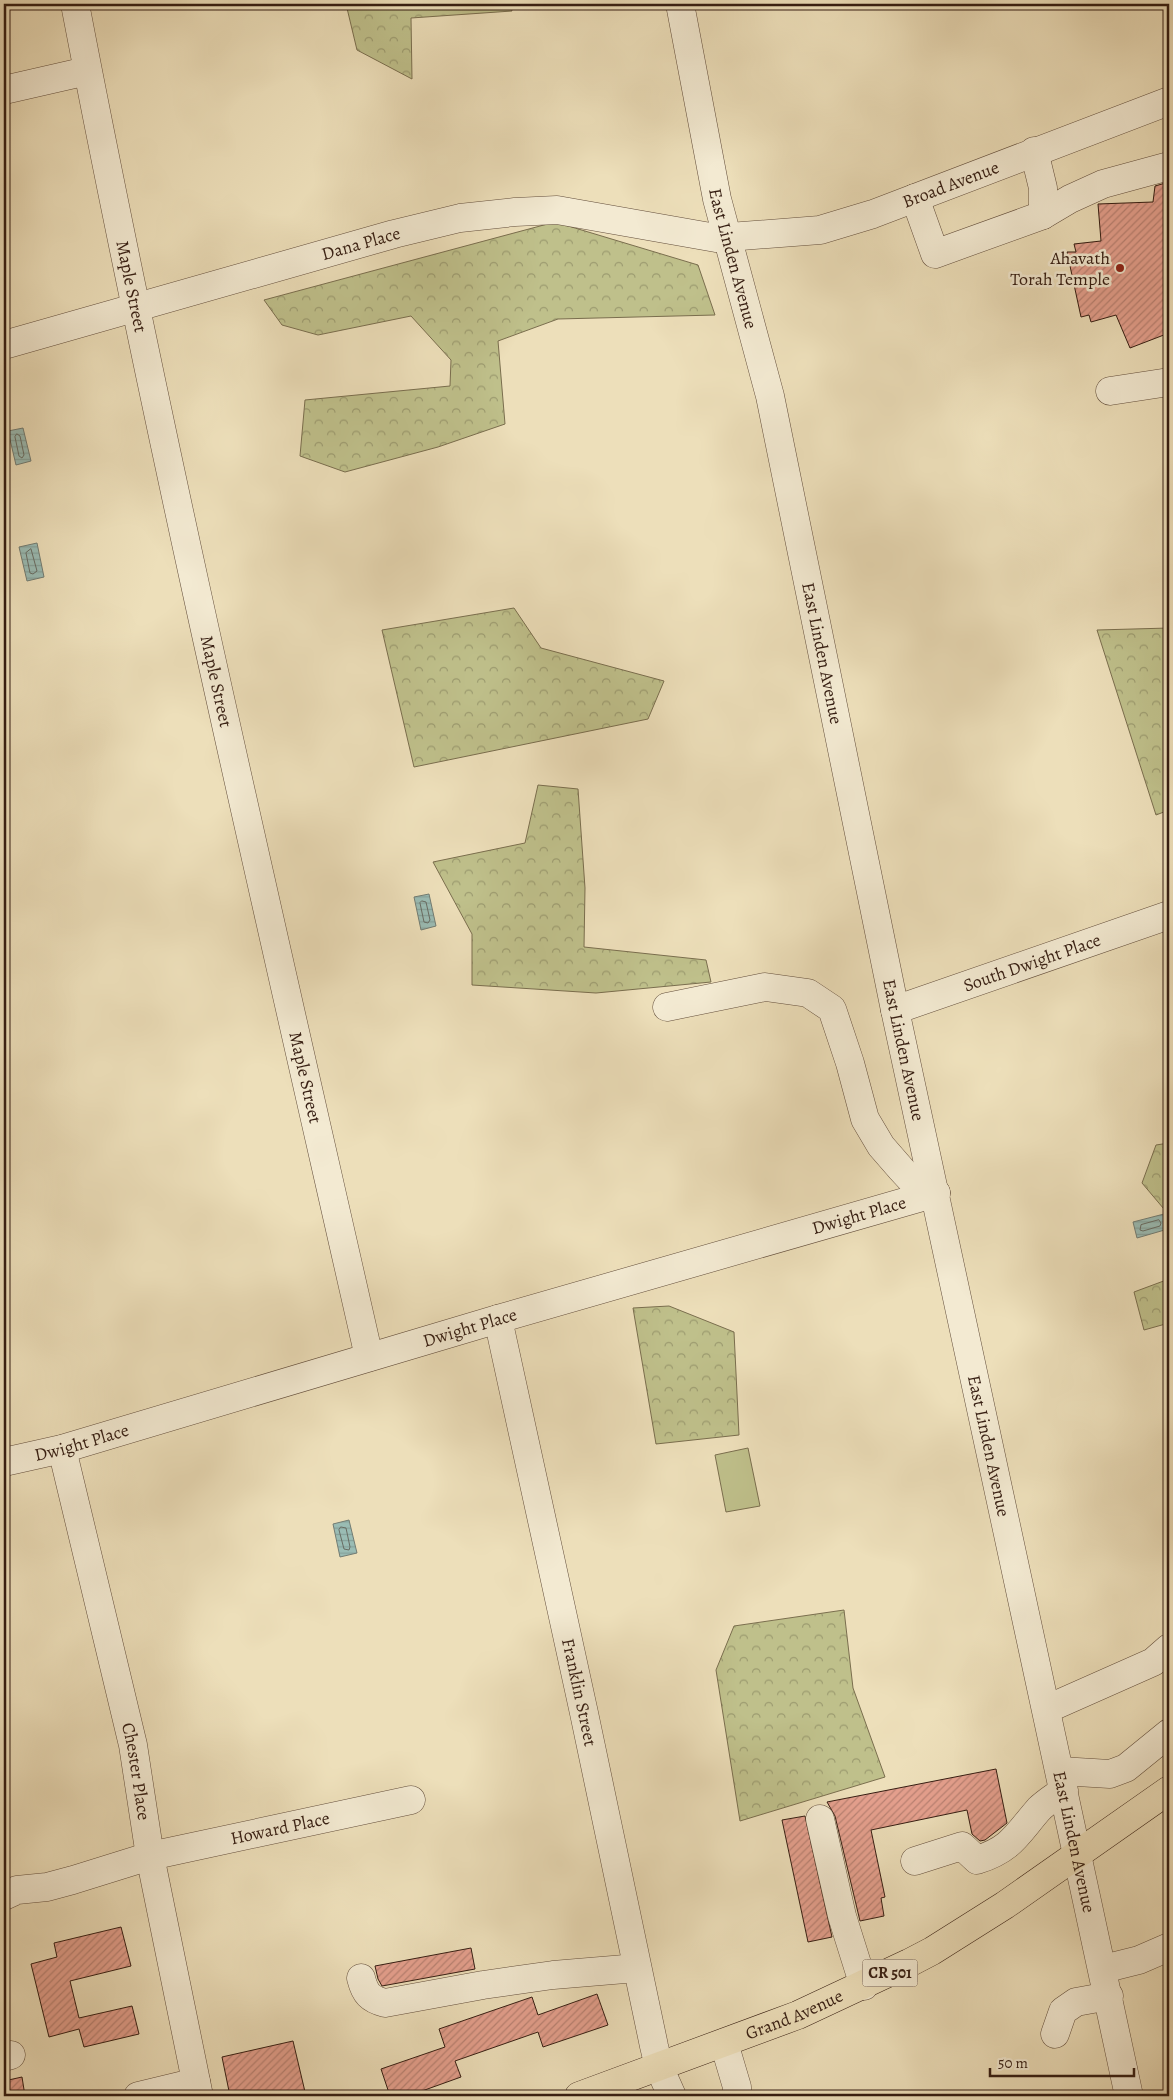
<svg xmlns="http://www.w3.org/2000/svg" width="1173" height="2100" viewBox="0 0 1173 2100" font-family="Alegreya,serif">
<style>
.forest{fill:url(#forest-crowns);stroke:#7a6e4e}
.pitch{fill:#bfc08b;stroke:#7a6e4e}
.water{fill:url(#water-rules);stroke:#727c73}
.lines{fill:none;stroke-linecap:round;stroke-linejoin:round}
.shore{stroke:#686c63;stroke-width:1}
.building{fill:url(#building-hatch);stroke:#351d12}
.minor-casing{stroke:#634e3c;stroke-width:29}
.major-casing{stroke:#351d12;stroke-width:29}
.minor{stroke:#f3ead2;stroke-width:28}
.major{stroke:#eddfba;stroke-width:28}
.poi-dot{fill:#8f2418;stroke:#f3ead2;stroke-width:2}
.labels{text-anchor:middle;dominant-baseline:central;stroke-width:5;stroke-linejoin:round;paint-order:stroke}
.shield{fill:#f3ead2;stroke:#6e5a4c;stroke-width:1}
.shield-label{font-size:16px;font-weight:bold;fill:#351d12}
.street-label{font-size:18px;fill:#351d12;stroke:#f3ead2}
.poi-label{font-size:18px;fill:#351d12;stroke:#f3ead2;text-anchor:end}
</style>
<defs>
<pattern id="forest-crowns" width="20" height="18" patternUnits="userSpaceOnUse" patternTransform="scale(1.25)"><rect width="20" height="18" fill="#bfc08b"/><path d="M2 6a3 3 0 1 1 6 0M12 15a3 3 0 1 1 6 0" fill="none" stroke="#9c9b70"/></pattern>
<pattern id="water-rules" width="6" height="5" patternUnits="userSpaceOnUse" patternTransform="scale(1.25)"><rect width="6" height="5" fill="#9abcb4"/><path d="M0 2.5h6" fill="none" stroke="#85a19a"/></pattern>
<pattern id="building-hatch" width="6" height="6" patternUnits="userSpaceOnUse" patternTransform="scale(1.25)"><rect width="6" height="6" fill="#e5a08e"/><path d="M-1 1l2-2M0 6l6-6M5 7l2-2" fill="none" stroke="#ba8273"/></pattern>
</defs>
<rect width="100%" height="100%" fill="#eddfba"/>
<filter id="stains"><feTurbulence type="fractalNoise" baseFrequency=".004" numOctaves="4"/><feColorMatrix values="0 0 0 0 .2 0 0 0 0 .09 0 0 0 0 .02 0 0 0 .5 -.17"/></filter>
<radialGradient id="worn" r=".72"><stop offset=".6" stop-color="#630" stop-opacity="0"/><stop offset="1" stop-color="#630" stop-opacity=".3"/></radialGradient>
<!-- forest -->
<path class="forest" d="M346,4H510L512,11L411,18L412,79L357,50Z
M555,222L698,265L715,315L558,319L498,341L505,424L438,447L345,472L300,456L305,400L450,386L451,360L411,316L318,335L282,325L264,300Z
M514,608L541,648L664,681L648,719L414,767L382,630Z
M1169,628V810L1156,815L1097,630Z
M538,785L578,789L585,888L584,947L706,960L711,982L596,993L472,985V934L433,862L525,843Z
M1169,1143V1215L1142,1183L1156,1145Z
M1169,1279V1323L1144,1330L1134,1292Z
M669,1306L734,1332L739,1435L656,1444L633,1308Z
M844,1610L853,1688L885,1777L740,1821L716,1670L734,1626Z"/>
<!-- pitch -->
<path class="pitch" d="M748,1448L760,1506L726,1512L715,1455Z"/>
<!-- water -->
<path class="water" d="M23,428L31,461L16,465L8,431Z
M37,543L44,577L27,581L19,547Z
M429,894L436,926L421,930L414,897Z
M1164,1214L1168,1229L1137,1238L1133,1222Z
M349,1520L357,1553L340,1557L333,1524Z"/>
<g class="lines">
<!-- shore -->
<path class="shore" d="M17,434L20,436L24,455L22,458L19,456L15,437Z
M31,549L37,571L33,574L30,573L26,553Z
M422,901L426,902L430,920L428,923L424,922L420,903Z
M1159,1220L1161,1223L1160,1226L1143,1231L1140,1230L1141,1225Z
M341,1527L346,1528L350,1547L349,1550L344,1549L339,1530Z"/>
</g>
<!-- building -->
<path class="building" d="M1169,182V333L1130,348L1116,315L1091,322L1089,315L1081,317L1067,252H1076L1074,244L1101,241L1098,204L1153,202L1155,186Z
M996,1769L1007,1823L985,1840L980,1841L972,1834L967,1810L871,1830L885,1897L881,1898L884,1916L860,1921L835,1816L827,1802Z
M805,1816L832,1937L808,1942L782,1820Z
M121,1927L131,1966L70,1981L79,2018L132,2006L139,2034L84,2047L79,2029L49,2037L31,1964L57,1957L54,1943Z
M471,1948L475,1969L382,1986L378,1979L375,1966Z
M597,1994L608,2025L543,2047L538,2032L455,2061L461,2077L408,2096H390L381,2069L445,2047L439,2029L532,1997L538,2015Z
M293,2041L306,2096H230L222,2057Z
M22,2077L25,2096H4V2081Z"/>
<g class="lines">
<!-- minor casing -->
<g class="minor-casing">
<g id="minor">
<path id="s1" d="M75,4C162,457 267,907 369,1357"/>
<path id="s2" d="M680,4L717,199L770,396L895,1010L1129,2096"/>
<path d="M4,90L87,71"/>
<path d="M1034,151L1043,188V215"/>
<path d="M915,198L935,254L1043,215L1070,199L1103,184L1169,166"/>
<path id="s3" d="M4,345L394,234L460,218L515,212L557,210L716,238L820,230L873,214L1169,101"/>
<path d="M1110,391L1169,382"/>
<path d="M667,1007L765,987L808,993L832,1009L850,1063L865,1119L881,1146L901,1169L913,1182L936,1193"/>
<path id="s4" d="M895,1010L1169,915"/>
<path id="s5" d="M498,1319L584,1713L654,2046L659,2067L672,2096"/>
<path id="s6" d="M62,1449L133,1745L150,1856L199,2096"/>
<path id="s7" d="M4,1462L62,1449L498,1319L936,1193"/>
<path d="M1047,1709L1153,1662L1169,1648"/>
<path d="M1060,1771L1110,1774L1126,1768L1169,1733"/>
<path d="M820,1819L842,1916L864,1986"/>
<path d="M915,1861L962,1846L977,1860C1012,1849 1017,1834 1039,1809C1046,1802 1056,1796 1064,1790"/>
<path id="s8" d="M4,1896L17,1890L47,1887L73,1880L150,1856L411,1800"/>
<path d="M1103,1969L1139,1960L1169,1947"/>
<path d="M361,1978C365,1994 370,1999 385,2003L483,1985L553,1975L637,1968"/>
<path d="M1055,2034L1063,2011L1076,2002L1109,1996"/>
<path d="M724,2043L737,2087V2096"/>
<path d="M4,2057L11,2055"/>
<path d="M138,2096L196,2082"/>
</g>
</g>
<!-- major casing -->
<g class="major-casing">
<g id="major">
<path id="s9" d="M579,2096L798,2015L909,1963L932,1951L1005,1905L1169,1790"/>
</g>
</g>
<!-- minor -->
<use href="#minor" class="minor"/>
<!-- major -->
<use href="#major" class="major"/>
</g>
<!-- markers -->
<circle class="poi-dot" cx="1120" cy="268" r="5"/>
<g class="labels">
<!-- shield labels -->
<rect class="shield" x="862.5" y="1959.5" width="55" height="27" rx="4"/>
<g class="shield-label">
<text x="890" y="1973">CR 501</text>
</g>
<!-- street labels -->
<g class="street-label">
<text stroke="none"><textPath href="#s3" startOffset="975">Broad Avenue</textPath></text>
<text stroke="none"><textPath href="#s3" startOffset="371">Dana Place</textPath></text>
<text stroke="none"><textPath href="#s2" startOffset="260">East Linden Avenue</textPath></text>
<text stroke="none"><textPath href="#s1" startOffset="288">Maple Street</textPath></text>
<text stroke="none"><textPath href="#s2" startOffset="665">East Linden Avenue</textPath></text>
<text stroke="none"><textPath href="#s1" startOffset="692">Maple Street</textPath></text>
<text stroke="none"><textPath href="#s4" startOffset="145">South Dwight Place</textPath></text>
<text stroke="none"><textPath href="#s2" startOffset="1070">East Linden Avenue</textPath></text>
<text stroke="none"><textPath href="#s1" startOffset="1098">Maple Street</textPath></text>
<text stroke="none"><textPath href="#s7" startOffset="890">Dwight Place</textPath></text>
<text stroke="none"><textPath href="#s7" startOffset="485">Dwight Place</textPath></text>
<text stroke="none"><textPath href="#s7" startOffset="80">Dwight Place</textPath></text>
<text stroke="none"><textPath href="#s2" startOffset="1475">East Linden Avenue</textPath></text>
<text stroke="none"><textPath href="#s5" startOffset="382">Franklin Street</textPath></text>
<text stroke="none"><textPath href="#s6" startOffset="331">Chester Place</textPath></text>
<text stroke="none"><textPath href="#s8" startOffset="285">Howard Place</textPath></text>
<text stroke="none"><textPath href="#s2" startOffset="1880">East Linden Avenue</textPath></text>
<text stroke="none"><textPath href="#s9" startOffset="230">Grand Avenue</textPath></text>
</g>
<!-- poi labels -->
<g class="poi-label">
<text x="1110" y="258">Ahavath<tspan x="1110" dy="21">Torah Temple</tspan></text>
</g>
</g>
<!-- margin -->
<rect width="1173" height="2100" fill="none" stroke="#eddfba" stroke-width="20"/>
<rect x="5" y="5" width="1163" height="2090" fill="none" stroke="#351d12" stroke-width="2.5"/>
<rect x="10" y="10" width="1153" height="2080" fill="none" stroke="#351d12"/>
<!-- scale -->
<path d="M990 2068v8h144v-8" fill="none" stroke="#351d12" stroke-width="2.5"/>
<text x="998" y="2068" font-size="15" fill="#351d12" stroke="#f3ead2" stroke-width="4" paint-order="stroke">50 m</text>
<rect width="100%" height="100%" filter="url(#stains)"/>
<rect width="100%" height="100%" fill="url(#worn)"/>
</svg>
